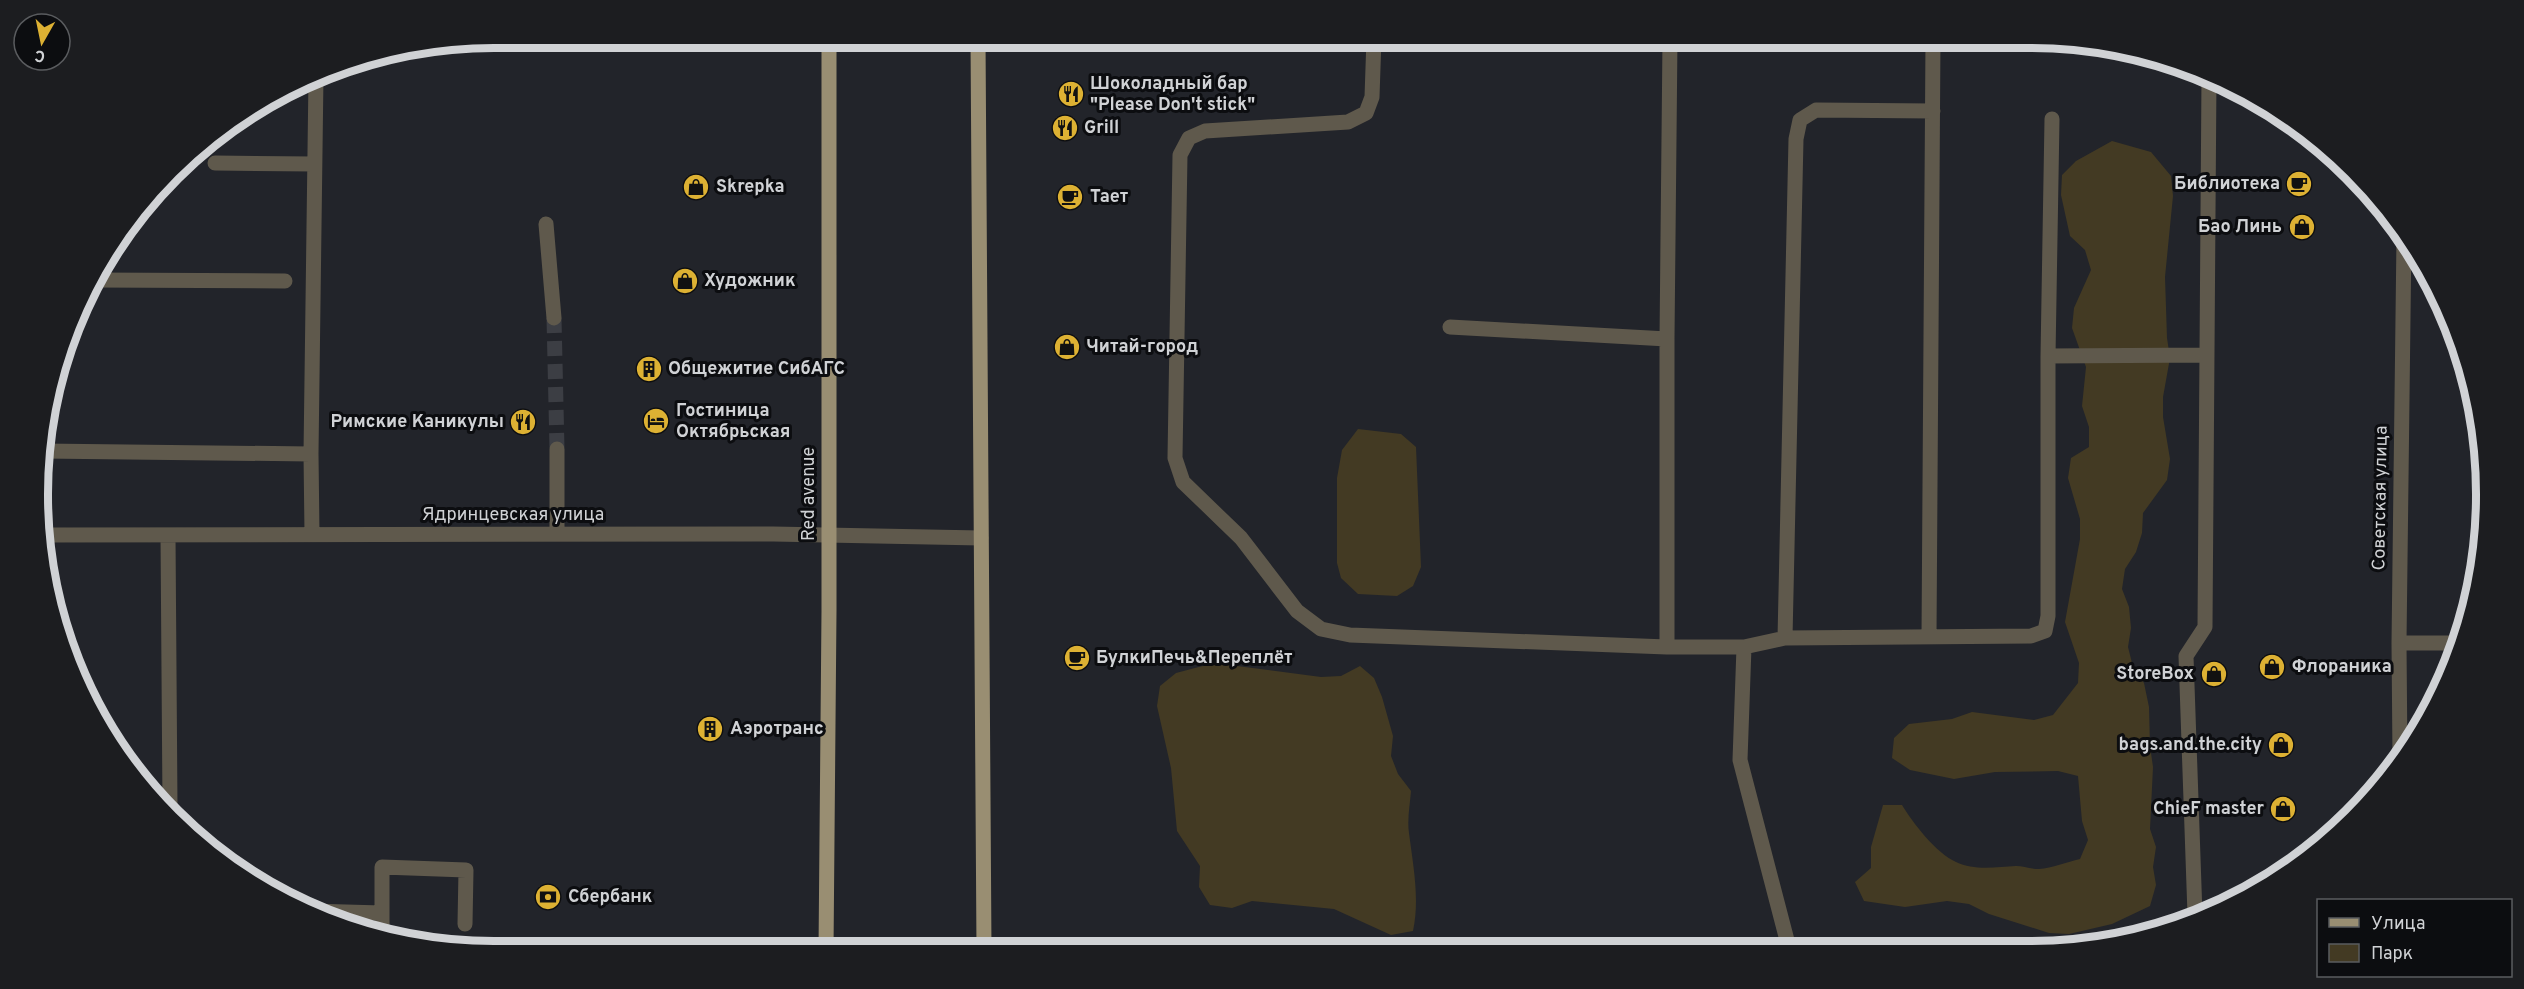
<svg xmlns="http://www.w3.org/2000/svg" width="2524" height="989" viewBox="0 0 2524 989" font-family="Overpass,sans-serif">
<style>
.green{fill:#433a23}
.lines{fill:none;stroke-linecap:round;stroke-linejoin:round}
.minor-tunnel{stroke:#3c3e44;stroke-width:15;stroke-dasharray:15 8;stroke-linecap:butt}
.minor{stroke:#5f594c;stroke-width:15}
.major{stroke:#998e72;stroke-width:15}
.labels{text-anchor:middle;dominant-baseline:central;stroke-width:6;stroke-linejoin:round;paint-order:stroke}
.poi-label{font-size:18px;font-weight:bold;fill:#d0d2d5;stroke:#0c0d10;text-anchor:start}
.street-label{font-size:18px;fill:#d0d2d5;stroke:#0c0d10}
.rim{fill:none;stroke:#d0d2d5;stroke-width:8}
</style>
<rect width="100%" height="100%" fill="#22242a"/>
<!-- green -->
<path class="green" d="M2112,141L2151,152L2171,176L2173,196L2165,277L2167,338L2170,358L2163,397V417L2170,459L2167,480L2143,513L2142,533L2136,552L2125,569L2122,589L2129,607L2131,628L2128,647L2133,667L2144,683L2149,707L2150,746L2153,767L2150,829L2156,847L2153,867L2156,885L2150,906L2112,924L2069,934L2049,933L1989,914L1969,904L1947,901L1905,907L1864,901L1855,882L1871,868V847L1883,805H1902C1913,823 1936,853 1956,862C1974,871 1997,867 2016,866C2023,866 2031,869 2039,869C2052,868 2067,862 2080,859L2088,840L2082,821L2078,776L2058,771L1995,772L1954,779L1910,770L1892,758L1894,738L1909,724L1952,719L1972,712L2034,720L2053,715L2078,683L2079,663L2065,622L2080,539V519L2068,478L2071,458L2089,447V427L2082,406L2086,367L2072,328L2074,308L2091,270L2085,250L2070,236L2061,195L2062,175L2076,161Z
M1358,429L1401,434L1416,447L1421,567L1413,586L1397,596L1358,594L1341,578L1337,563V478L1342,450Z
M1214,663L1321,677L1341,676L1360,666L1374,678L1382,697L1393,736L1391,756L1398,774L1411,791C1410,804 1407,820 1409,833C1413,865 1420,899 1413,931L1391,935L1334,909L1252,901L1232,908L1210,905L1199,887L1200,866L1177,831L1171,768L1157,706L1160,686L1176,673Z"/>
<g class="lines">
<!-- minor-tunnel -->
<path class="minor-tunnel" d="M554,318L557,449"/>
<!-- minor -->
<path class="minor" d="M1374,38L1372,97L1366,113L1348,122L1205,131L1189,138L1180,155L1175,458L1183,482L1241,538L1297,611L1321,629L1350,635L1667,647H1744
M215,163L314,164
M546,224L554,318
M92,280L285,281
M1450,327L1667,339L1670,38
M2048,356L2207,355
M42,451L311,454
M312,534L311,454L316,76
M557,534V449
M45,535L773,534L981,538
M168,535L170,807
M1929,636L1933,38
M1785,638L2031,636L2045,631L2048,616V356L2052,119
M2399,643H2457
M1667,647V339
M2400,760L2399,643L2404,236
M310,911L382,913V937
M382,913V867L466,870L465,924
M2195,915L2186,656L2205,627L2209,76
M1789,948L1740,760L1744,647L1785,638L1796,139L1800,120L1816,110L1933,111"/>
<!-- major -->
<path class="major" d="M978,38L984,950
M826,951L829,611V38"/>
</g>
<!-- icons -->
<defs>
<g id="restaurant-disc" transform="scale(1.35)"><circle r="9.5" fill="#ddb133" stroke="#0c0d10"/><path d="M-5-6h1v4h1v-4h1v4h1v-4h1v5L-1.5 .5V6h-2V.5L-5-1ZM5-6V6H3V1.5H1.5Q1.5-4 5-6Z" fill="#111"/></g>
<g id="cafe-disc" transform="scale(1.35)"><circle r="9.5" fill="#ddb133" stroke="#0c0d10"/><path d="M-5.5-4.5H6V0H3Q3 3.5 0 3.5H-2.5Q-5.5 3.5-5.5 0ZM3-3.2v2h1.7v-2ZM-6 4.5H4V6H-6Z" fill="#111"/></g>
<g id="shop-disc" transform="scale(1.35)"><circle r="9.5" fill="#ddb133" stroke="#0c0d10"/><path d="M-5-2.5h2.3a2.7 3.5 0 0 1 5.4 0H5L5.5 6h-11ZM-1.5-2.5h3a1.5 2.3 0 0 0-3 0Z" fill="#111"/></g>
<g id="building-disc" transform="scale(1.35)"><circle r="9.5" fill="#ddb133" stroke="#0c0d10"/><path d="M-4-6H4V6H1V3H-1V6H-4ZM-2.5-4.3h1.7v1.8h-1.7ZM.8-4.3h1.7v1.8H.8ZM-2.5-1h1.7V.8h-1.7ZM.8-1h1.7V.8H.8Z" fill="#111"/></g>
<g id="hotel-disc" transform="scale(1.35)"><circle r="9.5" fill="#ddb133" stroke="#0c0d10"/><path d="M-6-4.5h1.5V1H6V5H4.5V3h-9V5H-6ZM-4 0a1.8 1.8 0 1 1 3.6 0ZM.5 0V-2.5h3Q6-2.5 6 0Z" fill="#111"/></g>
<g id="bank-disc" transform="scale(1.35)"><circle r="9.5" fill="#ddb133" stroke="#0c0d10"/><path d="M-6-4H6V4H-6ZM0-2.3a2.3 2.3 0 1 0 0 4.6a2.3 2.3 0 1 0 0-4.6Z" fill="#111"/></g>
</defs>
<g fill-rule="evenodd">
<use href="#restaurant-disc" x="1071" y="94"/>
<use href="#restaurant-disc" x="1065" y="128"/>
<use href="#cafe-disc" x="2299" y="184"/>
<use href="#shop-disc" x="696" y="187"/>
<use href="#cafe-disc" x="1070" y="197"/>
<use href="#shop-disc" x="2302" y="227"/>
<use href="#shop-disc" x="685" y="281"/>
<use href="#shop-disc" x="1067" y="347"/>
<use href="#building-disc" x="649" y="369"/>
<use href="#hotel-disc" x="656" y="421"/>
<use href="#restaurant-disc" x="523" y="422"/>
<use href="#cafe-disc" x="1077" y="658"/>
<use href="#shop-disc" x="2272" y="667"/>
<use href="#shop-disc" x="2214" y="674"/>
<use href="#building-disc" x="710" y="729"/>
<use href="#shop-disc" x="2281" y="745"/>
<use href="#shop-disc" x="2283" y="809"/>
<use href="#bank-disc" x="548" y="897"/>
</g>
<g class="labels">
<!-- poi labels -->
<g class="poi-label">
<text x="1090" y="84">Шоколадный бар<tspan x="1090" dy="21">"Please Don't stick"</tspan></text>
<text x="1084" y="128">Grill</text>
<text x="2280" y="184" text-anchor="end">Библиотека</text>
<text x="716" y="187">Skrepka</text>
<text x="1090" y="197">Тает</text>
<text x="2282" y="227" text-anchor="end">Бао Линь</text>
<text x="704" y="281">Художник</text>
<text x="1086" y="347">Читай-город</text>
<text x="668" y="369">Общежитие СибАГС</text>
<text x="676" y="411">Гостиница<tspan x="676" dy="21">Октябрьская</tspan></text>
<text x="504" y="422" text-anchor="end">Римские Каникулы</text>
<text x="1096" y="658">БулкиПечь&amp;Переплёт</text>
<text x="2292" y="667">Флораника</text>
<text x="2194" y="674" text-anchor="end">StoreBox</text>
<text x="730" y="729">Аэротранс</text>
<text x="2262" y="745" text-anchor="end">bags.and.the.city</text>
<text x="2264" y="809" text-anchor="end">ChieF master</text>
<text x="568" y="897">Сбербанк</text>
</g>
<!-- street labels -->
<g class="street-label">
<text transform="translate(809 494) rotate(-90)">Red avenue</text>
<text transform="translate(2381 498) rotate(-89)">Советская улица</text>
<text x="513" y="515">Ядринцевская улица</text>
</g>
</g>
<!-- crop -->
<path d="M0 0H2524V989H0ZM494 48H2030A446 446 0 0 1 2476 494V495A446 446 0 0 1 2030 941H494A446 446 0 0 1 48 495V494A446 446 0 0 1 494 48Z" fill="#1c1d20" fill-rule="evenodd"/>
<path class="rim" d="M494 48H2030A446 446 0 0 1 2476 494V495A446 446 0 0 1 2030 941H494A446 446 0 0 1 48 495V494A446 446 0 0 1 494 48Z"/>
<!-- legend -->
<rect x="2317" y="899" width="195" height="78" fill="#0c0d10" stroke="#5a5c5f" stroke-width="1.5"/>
<rect x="2329" y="918" width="30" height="9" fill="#998e72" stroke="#5a5c5f" stroke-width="1.5"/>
<text x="2371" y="929" font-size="18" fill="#d0d2d5">Улица</text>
<rect x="2329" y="944" width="30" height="18" fill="#433a23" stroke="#5a5c5f" stroke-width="1.5"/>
<text x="2371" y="959" font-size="18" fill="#d0d2d5">Парк</text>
<!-- north arrow -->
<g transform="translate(42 42) rotate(189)"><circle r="28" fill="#0c0d10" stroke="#5a5c5f" stroke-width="1.5"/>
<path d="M0-4.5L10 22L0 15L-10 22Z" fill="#ddb133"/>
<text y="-9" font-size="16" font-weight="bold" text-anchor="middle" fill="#d0d2d5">С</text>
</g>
</svg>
